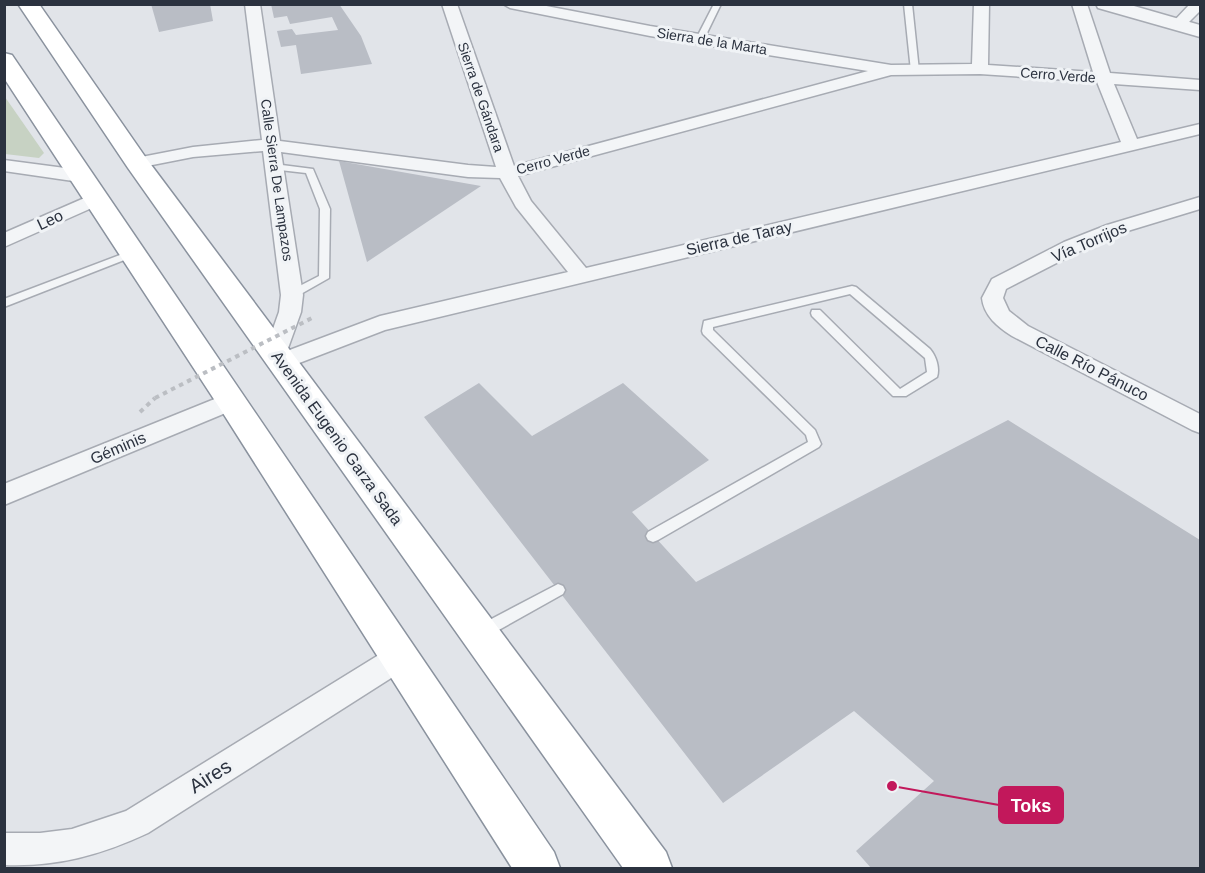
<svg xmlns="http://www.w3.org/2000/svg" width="1205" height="873" viewBox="0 0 1205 873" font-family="Arial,sans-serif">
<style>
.green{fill:#c7d2c3}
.building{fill:#b9bdc5}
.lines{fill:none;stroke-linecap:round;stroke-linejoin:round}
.service-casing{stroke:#a7abb3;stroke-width:3}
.minor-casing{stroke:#a7abb3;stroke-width:3}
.tertiary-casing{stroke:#a7abb3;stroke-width:3}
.trunk-casing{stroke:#8a929e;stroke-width:3}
.path{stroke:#bbbec3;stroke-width:4;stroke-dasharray:4.5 4.5;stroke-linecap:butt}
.service{fill:#f3f5f7;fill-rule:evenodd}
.minor{fill:#f3f5f7;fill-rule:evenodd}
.tertiary{fill:#f3f5f7;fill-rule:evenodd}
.trunk{fill:#fff;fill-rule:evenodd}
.path-bridge{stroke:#bbbec3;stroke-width:4;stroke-dasharray:4.5 4.5;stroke-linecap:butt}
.labels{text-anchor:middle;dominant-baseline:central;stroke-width:6;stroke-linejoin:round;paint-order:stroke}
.far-street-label{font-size:14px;fill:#2b323f;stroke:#f0f3f6}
.street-label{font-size:16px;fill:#2b323f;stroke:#f0f3f6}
.near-street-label{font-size:20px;fill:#2b323f;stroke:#f0f3f6}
.leader{fill:none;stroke:#c2185b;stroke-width:2}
.callout-dot{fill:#c2185b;stroke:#f0f3f6;stroke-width:2}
.callout{fill:#c2185b;stroke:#c2185b;stroke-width:2}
.callout-label{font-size:18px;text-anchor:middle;font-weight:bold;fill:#fff}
</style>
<rect width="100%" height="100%" fill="#e1e4e9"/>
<!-- green -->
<path class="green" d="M5,97L44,153L39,158L5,154Z"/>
<!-- building -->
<path class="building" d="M151,4H210L213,21L159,32Z
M271,4H339L361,36L372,64L301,74L296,45L281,47L277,31L292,29L296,35L338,30L332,17L290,24L287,16L274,18Z
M339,161L481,186L367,262Z
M479,383L532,436L623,383L709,460L632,512L696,582L1008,420L1200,540V868H871L856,851L934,781L854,711L723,803L424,417Z"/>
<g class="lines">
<!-- service casing -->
<g class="service-casing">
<path id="service" d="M714,4H721L704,39L697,41L696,39Z
M904,4H912L919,71L915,73L911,71Z
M274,164L313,169L330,209L329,278L292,299L287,295L288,292L319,276L320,209L306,173L271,169L269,167Z
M133,250L138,253L137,255L4,307V299Z
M852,286L856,287L930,349C936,356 940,368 937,377L906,396H893L812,316L811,313L812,310H820L900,389L927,372L925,358L850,294L713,327V330L815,430L821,444L819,447L658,540L653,542L648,540L646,536L648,532L808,442L806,435L703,334L702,331L704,321Z
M558,584L563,586L565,590L563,594L488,636L483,637L478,636L476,631L478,626Z"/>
</g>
<!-- minor casing -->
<g class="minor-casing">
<path id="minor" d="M245,4H260L280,141L468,165L496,167L442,4H457L514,166L868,71L650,36L510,8L503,4H536L650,26L891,65L972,64L974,4H989L988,65L1093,72L1072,4H1087L1110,73L1200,80V90L1114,84L1137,139L1200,124V134L385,330L281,370L273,368L271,361L264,354L279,312L281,295L263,151L193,157L137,168L131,167L128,163L131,159L193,147L262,140ZM980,74L1097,82L1121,142L586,268L531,201L518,176L891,75ZM281,152L468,177L500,178L516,207L568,272L380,316L287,351L301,312L303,295Z
M1190,4H1200V11L1183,28H1173L1170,25L1173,22Z
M4,160L80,170L87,172L89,176L87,180L80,182L4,171Z
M96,193L103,195L106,199L103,203L4,247V233Z
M1200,197V209L1121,233L1078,252L1006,289L1003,298L1009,311L1028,326L1200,414V433L1192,430L1012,336C998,327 984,316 982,298L992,279L1064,242L1107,225Z
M232,392L240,395L244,401L240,407L4,505V484Z
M400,644L410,648L414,657L410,666L148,833C101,855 57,867 4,865V833H40L72,829L126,811L390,648Z"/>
</g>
<!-- tertiary casing -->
<g class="tertiary-casing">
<path id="tertiary" d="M1096,4H1127L1200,25V37L1098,8Z"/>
</g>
<!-- trunk casing -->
<g class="trunk-casing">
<path id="trunk" d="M18,4H39L146,158L666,852L672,868H623L128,168Z
M4,53L12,55L554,852L560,868H512L221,410L4,78Z"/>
</g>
<!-- path -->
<path class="path" d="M140,412L155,398"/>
<!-- service -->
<use href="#service" class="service"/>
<!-- minor -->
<use href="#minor" class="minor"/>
<!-- tertiary -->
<use href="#tertiary" class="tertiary"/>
<!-- trunk -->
<use href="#trunk" class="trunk"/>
<!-- path-bridge -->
<path class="path-bridge" d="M155,398L312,318"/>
</g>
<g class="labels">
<!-- far-street labels -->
<g class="far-street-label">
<text transform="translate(712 41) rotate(9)">Sierra de la Marta</text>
<text transform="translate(1058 75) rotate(4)">Cerro Verde</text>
<text transform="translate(481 97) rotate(71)">Sierra de Gándara</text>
<text transform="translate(553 160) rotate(-15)">Cerro Verde</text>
<text transform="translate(277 180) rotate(82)">Calle Sierra De Lampazos</text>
</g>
<!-- street labels -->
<g class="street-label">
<text transform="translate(50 220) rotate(-25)">Leo</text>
<text transform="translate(739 238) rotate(-13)">Sierra de Taray</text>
<text transform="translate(1089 242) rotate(-23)">Vía Torrijos</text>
<text transform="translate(1092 368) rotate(27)">Calle Río Pánuco</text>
<text transform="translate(337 438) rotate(54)">Avenida Eugenio Garza Sada</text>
<text transform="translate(118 448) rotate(-23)">Géminis</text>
</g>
<!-- near-street labels -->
<g class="near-street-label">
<text transform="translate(210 776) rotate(-32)">Aires</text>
</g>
</g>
<!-- callouts -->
<path class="leader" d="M892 786L999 805"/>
<circle class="callout-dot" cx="892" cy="786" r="6"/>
<rect class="callout" x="999" y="787" width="64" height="36" rx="6"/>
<g class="callout-label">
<text x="1031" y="812">Toks</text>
</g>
<!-- border -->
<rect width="1205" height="873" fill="none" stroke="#2b323f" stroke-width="12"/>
</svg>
